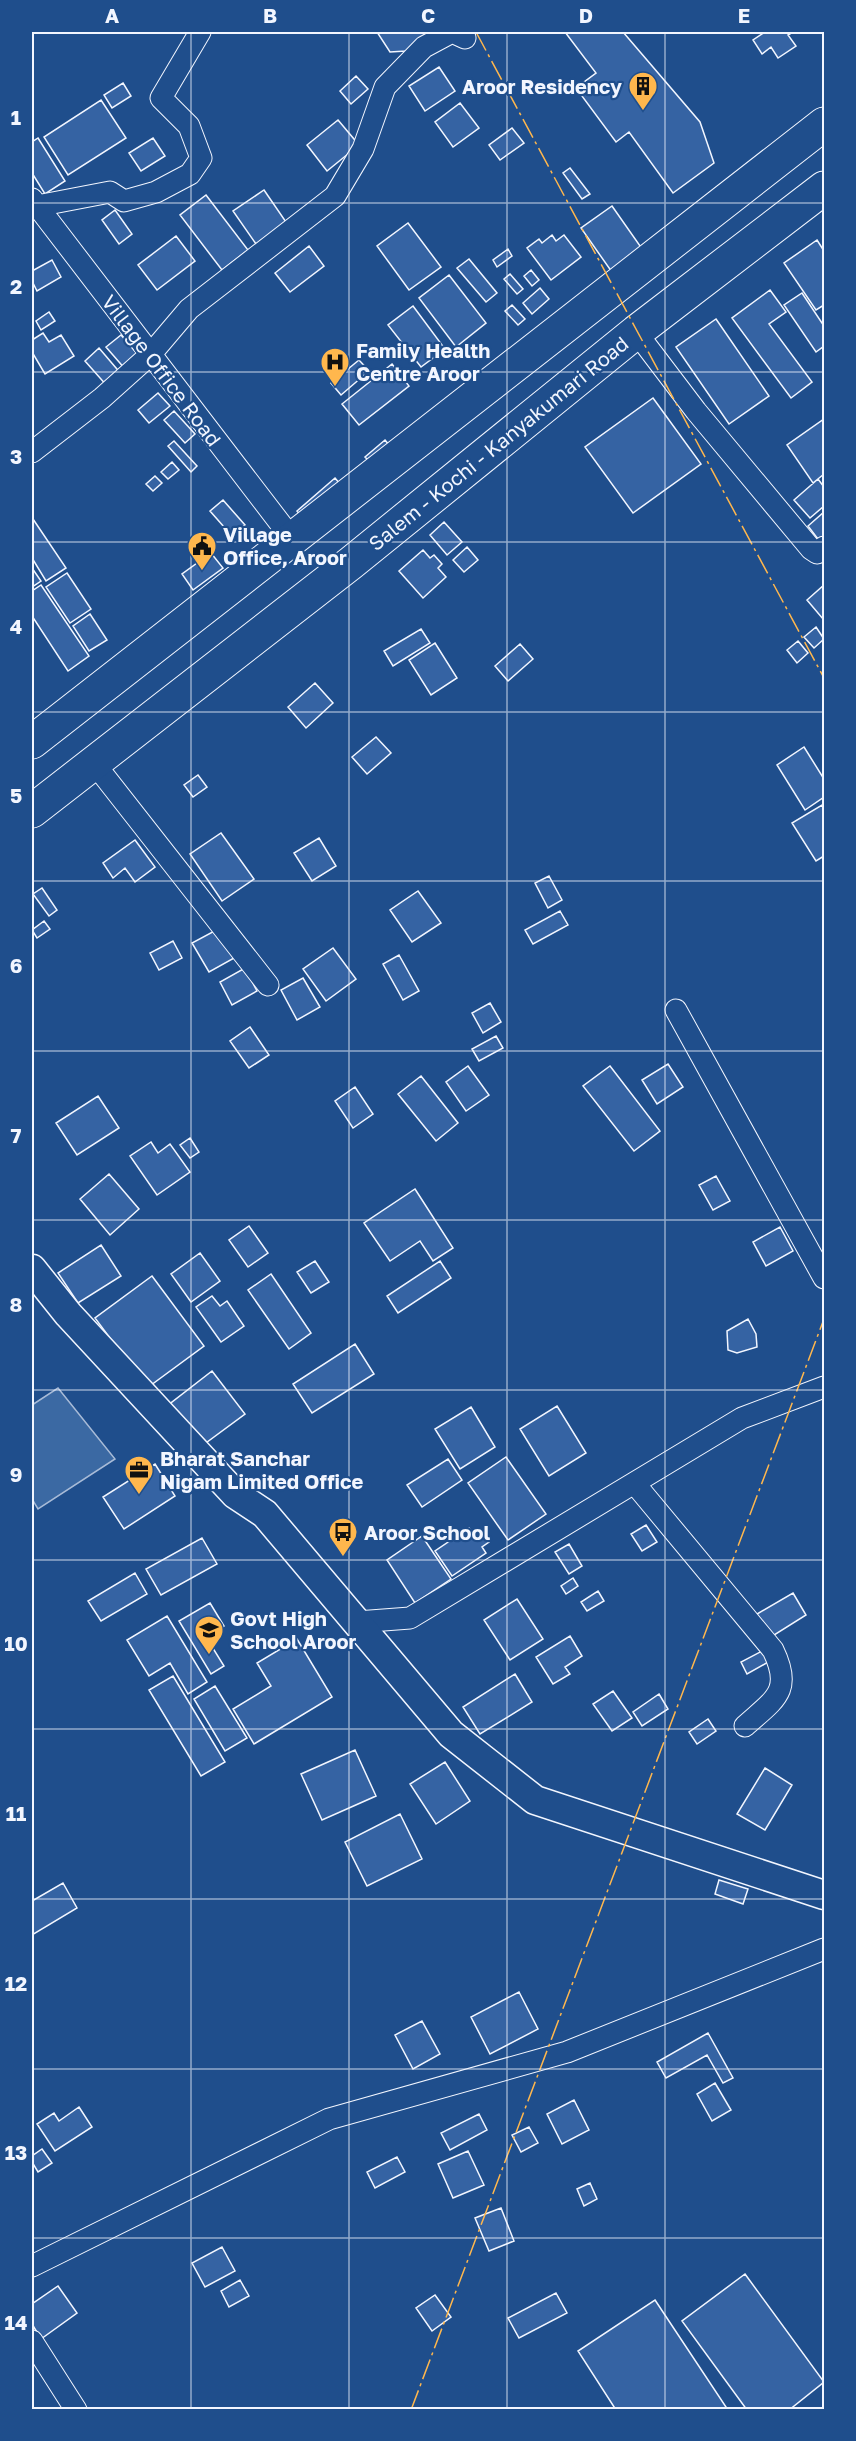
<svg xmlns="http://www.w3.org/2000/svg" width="856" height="2441" viewBox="0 0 856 2441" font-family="'Golos Text',sans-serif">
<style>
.water{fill:#3b69a3;stroke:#a8bbd7;stroke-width:1.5}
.building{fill:#3563a3;stroke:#f2f6ff;stroke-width:1.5}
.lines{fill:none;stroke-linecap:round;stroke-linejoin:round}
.minor-casing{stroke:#f2f6ff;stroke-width:23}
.secondary-casing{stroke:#f2f6ff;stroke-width:31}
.trunk-casing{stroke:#f2f6ff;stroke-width:35}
.minor{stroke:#1f4e8c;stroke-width:21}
.secondary{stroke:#1f4e8c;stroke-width:28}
.trunk{stroke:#1f4e8c;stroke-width:33}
.power{stroke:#ffb74d;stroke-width:1.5;stroke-dasharray:21 4.5 3 4.5;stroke-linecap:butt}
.grid{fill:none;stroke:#f2f6ff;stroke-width:1.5;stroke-opacity:0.55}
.labels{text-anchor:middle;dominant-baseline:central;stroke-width:4.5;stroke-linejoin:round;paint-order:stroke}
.poi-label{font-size:20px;font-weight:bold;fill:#f2f6ff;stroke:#1f4e8c;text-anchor:start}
.street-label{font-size:20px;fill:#f2f6ff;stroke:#1f4e8c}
.neatline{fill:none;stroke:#f2f6ff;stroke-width:2}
.grid-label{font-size:20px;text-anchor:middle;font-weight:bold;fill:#f2f6ff}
</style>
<rect width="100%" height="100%" fill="#1f4e8c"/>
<!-- water -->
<path class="water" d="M58,1388L115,1459L38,1509L32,1499V1405Z"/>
<!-- building -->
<path class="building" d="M377,32H438L406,51L390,52Z
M565,32H623L700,122L714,163L673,193L629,132L616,142L576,88L596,73Z
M765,32H793L788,35L796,46L778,58L771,47L762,54L753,40Z
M439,67L455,91L425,111L409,86Z
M356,76L368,89L351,104L340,91Z
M123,83L131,96L112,108L104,95Z
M101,100L126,138L68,175L44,137Z
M460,103L479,128L453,147L435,122Z
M338,120L359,145L327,171L307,145Z
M512,128L524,143L500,160L489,145Z
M38,138L65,181L45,194L32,173V142Z
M153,138L165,156L141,171L129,153Z
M570,168L590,194L582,199L563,173Z
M264,190L286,222L256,244L233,211Z
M206,195L248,250L222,270L180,215Z
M612,206L645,253L614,275L581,228Z
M115,210L132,234L119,244L102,220Z
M408,223L441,267L409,290L377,246Z
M552,235L556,241L564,235L581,257L551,280L527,248L539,239L542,243Z
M176,236L195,261L157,290L138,265Z
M817,240L824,251V305L816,310L784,263Z
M309,246L324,266L290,292L275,273Z
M508,249L512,256L497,267L493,260Z
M469,259L497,293L486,302L457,268Z
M52,260L61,277L37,291L32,281V271Z
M531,270L539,280L532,286L524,276Z
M510,274L523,289L517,294L504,279Z
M449,275L486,323L456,347L419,298Z
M540,288L549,299L532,314L523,303Z
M770,290L786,312L769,324L812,382L791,398L732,318Z
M802,293L824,326V346L816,352L784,305Z
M512,305L525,319L518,325L505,311Z
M413,306L445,349L421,367L388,325Z
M49,312L55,321L41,330L36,321Z
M716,319L769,396L729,424L676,347Z
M43,333L49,342L61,335L74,356L45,374L32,352V340Z
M121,335L141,358L126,370L106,347Z
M99,348L122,375L108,387L85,361Z
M359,360L369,371L341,395L331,383Z
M392,364L409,386L359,425L342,404Z
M158,393L170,406L149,423L138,410Z
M653,398L701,464L633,513L585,447Z
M174,411L195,434L185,443L164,420Z
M824,419V474L813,483L787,445Z
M385,440L389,445L370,462L365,457Z
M174,441L197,466L191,472L168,446Z
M172,462L179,470L168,479L161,472Z
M155,476L162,483L153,491L146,484Z
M335,478L340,484L302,517L297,511Z
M818,479L824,487V506L810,518L794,500Z
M223,500L245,525L232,536L210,511Z
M824,512V540L821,543L808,526Z
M33,519L66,568L46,581L32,558Z
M444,522L462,542L447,555L430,535Z
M467,547L478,560L464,572L453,560Z
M423,550L430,558L434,555L442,564L438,568L446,577L423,598L399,571Z
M211,553L223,568L193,590L182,574Z
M32,568L41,581L32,587Z
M67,573L91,609L70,623L46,587Z
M41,585L89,656L68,671L32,616V591Z
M824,585V618L823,619L807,600Z
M90,614L107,640L89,651L73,626Z
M816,627L824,639L814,648L804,637Z
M421,629L430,643L393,666L384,651Z
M798,641L808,653L797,663L787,650Z
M435,643L457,678L431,695L409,660Z
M520,644L533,659L508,681L495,666Z
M315,683L333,703L306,728L288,707Z
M376,737L391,753L367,774L352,757Z
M804,747L824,779V797L805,810L777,765Z
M198,775L207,787L193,797L184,785Z
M822,805L824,809V856L816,861L792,823Z
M221,833L254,879L222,901L190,854Z
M319,838L336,866L312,881L294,853Z
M135,840L155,867L135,882L125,868L113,878L103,863Z
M549,876L562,900L548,908L535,883Z
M42,888L57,910L49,916L33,894Z
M418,891L441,923L412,942L390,910Z
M560,911L568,925L533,944L525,930Z
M44,921L50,929L37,938L32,930Z
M220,928L236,957L209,972L192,943Z
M173,941L182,958L159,970L150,953Z
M333,948L356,979L326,1001L303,969Z
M399,955L419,991L403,1000L383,964Z
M245,968L257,991L232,1005L220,982Z
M303,978L320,1007L297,1020L281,990Z
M490,1003L501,1022L483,1033L472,1013Z
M250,1027L269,1055L249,1068L230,1041Z
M496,1036L503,1048L479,1061L472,1049Z
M668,1064L683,1087L657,1104L642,1080Z
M468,1066L489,1095L466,1111L446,1082Z
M610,1066L660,1131L634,1151L583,1086Z
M421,1076L458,1123L436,1141L398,1094Z
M355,1087L373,1114L353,1128L335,1101Z
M98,1096L119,1128L77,1155L56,1123Z
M190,1138L199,1152L190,1158L180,1145Z
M151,1142L158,1153L170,1144L190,1172L157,1195L130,1156Z
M109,1174L139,1209L110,1235L80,1199Z
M716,1176L730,1201L713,1210L699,1185Z
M415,1189L453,1248L433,1261L420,1241L390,1261L364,1223Z
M249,1226L268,1253L248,1267L229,1240Z
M780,1227L793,1251L766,1266L753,1242Z
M101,1245L121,1276L78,1303L58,1273Z
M200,1253L220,1281L191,1302L171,1274Z
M315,1261L329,1282L311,1293L297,1272Z
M440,1261L451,1278L398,1313L387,1296Z
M271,1274L311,1333L289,1349L248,1290Z
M152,1276L204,1346L147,1388L95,1318Z
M212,1296L220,1306L227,1301L244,1326L221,1342L196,1307Z
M748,1319L756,1334L757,1347L737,1353L728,1350L727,1331Z
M355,1344L374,1374L312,1413L293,1384Z
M212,1371L245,1414L199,1448L167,1406Z
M557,1406L586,1453L549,1476L520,1429Z
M471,1407L495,1447L460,1469L435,1429Z
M506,1457L546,1514L508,1540L468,1483Z
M448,1459L462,1480L422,1507L407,1485Z
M155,1464L175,1496L124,1529L103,1497Z
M646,1525L657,1542L642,1551L631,1534Z
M469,1528L477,1539L484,1535L489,1542L482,1547L486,1553L452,1576L435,1551Z
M422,1536L451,1579L415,1603L387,1560Z
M202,1538L217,1564L161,1595L146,1569Z
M569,1544L582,1566L569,1574L555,1552Z
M135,1573L147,1594L101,1621L88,1601Z
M573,1578L578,1586L566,1594L561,1586Z
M598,1591L604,1601L587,1611L581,1602Z
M793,1593L806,1615L771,1637L757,1614Z
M517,1599L543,1639L510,1660L484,1620Z
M210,1603L224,1626L206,1637L224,1666L211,1674L179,1621Z
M167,1616L207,1682L188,1694L170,1663L149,1676L127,1640Z
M570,1636L582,1656L565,1667L570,1674L553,1684L536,1657Z
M297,1639L332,1697L254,1744L233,1709L271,1686L257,1663Z
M764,1650L770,1661L747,1674L741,1662Z
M515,1674L532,1702L480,1734L463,1707Z
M173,1676L225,1762L201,1776L149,1690Z
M215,1686L247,1738L225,1751L194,1699Z
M613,1691L632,1718L612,1731L593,1704Z
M659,1694L668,1709L642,1726L633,1712Z
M708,1719L716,1731L697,1744L689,1732Z
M355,1750L376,1796L322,1820L301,1774Z
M445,1762L470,1801L436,1824L410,1784Z
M765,1768L792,1785L765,1830L737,1814Z
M400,1814L422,1859L367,1886L345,1842Z
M719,1880L748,1889L743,1904L715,1894Z
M63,1883L77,1908L32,1935V1901Z
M519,1992L538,2029L490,2054L471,2017Z
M422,2021L440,2054L413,2069L395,2035Z
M708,2033L733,2078L723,2083L707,2055L666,2078L657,2062Z
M715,2083L731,2110L712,2121L697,2094Z
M574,2100L589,2130L562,2144L547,2114Z
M79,2107L92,2127L55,2151L37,2124L54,2113L59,2121Z
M479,2114L487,2130L450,2150L441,2133Z
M529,2127L538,2143L521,2152L512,2135Z
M42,2149L52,2163L38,2172L32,2162V2156Z
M468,2151L484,2185L453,2198L438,2164Z
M397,2157L405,2172L375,2188L367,2172Z
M590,2183L597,2199L584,2206L577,2189Z
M501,2208L514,2241L489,2251L475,2218Z
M222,2247L235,2271L205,2287L192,2263Z
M745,2274L824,2382L789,2410H747L682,2321Z
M240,2280L249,2296L229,2307L221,2291Z
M58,2286L77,2313L41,2339L32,2324V2304Z
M556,2293L567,2313L519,2338L508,2318Z
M435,2295L451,2317L432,2331L416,2308Z
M655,2300L728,2410H616L578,2351Z"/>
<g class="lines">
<!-- minor casing -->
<g class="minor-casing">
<path id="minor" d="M32,199L293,540
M37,206L110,192L124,201L156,192L190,174L201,158L189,126L161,98L200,32
M636,332L696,411L811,549L817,553L824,547
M32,452L102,398L150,355L189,309L335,196L363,149L385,87L424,47L452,32L465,38
M94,763L268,985
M676,1010L824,1278
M635,1484L773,1650C793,1691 775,1699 745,1726
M357,1622L410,1618L742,1418L824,1387
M32,2266L329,2119L567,2052L824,1949
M32,2341L76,2410"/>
</g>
<!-- secondary casing -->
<g class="secondary-casing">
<path id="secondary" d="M32,1269L68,1314L235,1494L265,1514L451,1734L535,1800L824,1895"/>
</g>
<!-- trunk casing -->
<g class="trunk-casing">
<path id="trunk" d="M32,742L824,124
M32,811L351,563L636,332L824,188"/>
</g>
<!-- minor -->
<use href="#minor" class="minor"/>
<!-- secondary -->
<use href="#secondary" class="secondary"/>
<!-- trunk -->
<use href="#trunk" class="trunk"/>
<!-- power -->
<path class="power" d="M476,32L824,678
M411,2410L824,1319"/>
</g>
<!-- grid -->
<path class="grid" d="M191,32V2410M349,32V2410M507,32V2410M665,32V2410M32,203H824M32,372H824M32,542H824M32,712H824M32,881H824M32,1051H824M32,1220H824M32,1390H824M32,1560H824M32,1729H824M32,1899H824M32,2069H824M32,2238H824"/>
<!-- icons -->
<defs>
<g id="building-pin" transform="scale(1.5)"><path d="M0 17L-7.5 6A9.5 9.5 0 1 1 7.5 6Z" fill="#ffb74d" stroke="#1f4e8c"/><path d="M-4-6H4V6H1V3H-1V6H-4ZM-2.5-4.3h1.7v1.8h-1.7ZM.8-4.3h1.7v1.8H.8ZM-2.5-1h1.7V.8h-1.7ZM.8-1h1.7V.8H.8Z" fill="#111"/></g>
<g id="hospital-pin" transform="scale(1.5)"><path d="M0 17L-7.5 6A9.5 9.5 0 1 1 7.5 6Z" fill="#ffb74d" stroke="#1f4e8c"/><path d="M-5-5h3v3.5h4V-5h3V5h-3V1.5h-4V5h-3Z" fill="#111"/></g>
<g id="civic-pin" transform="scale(1.5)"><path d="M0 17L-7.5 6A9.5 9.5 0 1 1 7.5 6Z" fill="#ffb74d" stroke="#1f4e8c"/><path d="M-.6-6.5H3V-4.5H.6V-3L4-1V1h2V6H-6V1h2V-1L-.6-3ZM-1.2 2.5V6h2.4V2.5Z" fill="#111"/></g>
<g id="office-pin" transform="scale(1.5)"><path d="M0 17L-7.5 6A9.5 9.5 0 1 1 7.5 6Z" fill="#ffb74d" stroke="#1f4e8c"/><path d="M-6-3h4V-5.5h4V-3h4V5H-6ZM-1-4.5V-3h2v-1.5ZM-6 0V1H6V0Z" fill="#111"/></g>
<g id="bus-pin" transform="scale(1.5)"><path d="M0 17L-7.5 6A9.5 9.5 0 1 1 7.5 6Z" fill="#ffb74d" stroke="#1f4e8c"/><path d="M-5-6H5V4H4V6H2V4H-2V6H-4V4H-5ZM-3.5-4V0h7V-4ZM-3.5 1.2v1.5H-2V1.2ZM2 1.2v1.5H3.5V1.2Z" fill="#111"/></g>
<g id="school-pin" transform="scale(1.5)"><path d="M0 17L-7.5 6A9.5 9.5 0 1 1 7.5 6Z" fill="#ffb74d" stroke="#1f4e8c"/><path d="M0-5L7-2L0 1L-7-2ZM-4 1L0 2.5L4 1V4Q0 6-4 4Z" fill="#111"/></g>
</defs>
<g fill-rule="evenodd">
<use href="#building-pin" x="643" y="86"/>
<use href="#hospital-pin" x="335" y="362"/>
<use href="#civic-pin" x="202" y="546"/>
<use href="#office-pin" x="139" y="1470"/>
<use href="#bus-pin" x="343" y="1532"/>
<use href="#school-pin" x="209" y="1630"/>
</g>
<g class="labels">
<!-- poi labels -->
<g class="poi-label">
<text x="622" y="86" text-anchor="end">Aroor Residency</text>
<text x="356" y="350">Family Health<tspan x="356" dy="23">Centre Aroor</tspan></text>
<text x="223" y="534">Village<tspan x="223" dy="23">Office, Aroor</tspan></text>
<text x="160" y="1458">Bharat Sanchar<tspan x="160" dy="23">Nigam Limited Office</tspan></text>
<text x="364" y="1532">Aroor School</text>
<text x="230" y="1618">Govt High<tspan x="230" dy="23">School Aroor</tspan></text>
</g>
<!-- street labels -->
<g class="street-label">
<text transform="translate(162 370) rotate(53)">Village Office Road</text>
<text transform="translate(498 443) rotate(-39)">Salem - Kochi - Kanyakumari Road</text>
</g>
</g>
<!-- border -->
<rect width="856" height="2441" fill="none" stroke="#1f4e8c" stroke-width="66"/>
<rect x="33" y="33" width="790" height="2375" class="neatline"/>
<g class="grid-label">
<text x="112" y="23">A</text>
<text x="270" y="23">B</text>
<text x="428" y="23">C</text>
<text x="586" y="23">D</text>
<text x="744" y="23">E</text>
<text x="16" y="125">1</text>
<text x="16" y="294">2</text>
<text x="16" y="464">3</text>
<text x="16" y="634">4</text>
<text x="16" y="803">5</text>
<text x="16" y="973">6</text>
<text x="16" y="1143">7</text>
<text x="16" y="1312">8</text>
<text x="16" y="1482">9</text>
<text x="16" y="1651">10</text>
<text x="16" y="1821">11</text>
<text x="16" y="1991">12</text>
<text x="16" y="2160">13</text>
<text x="16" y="2330">14</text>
</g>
</svg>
